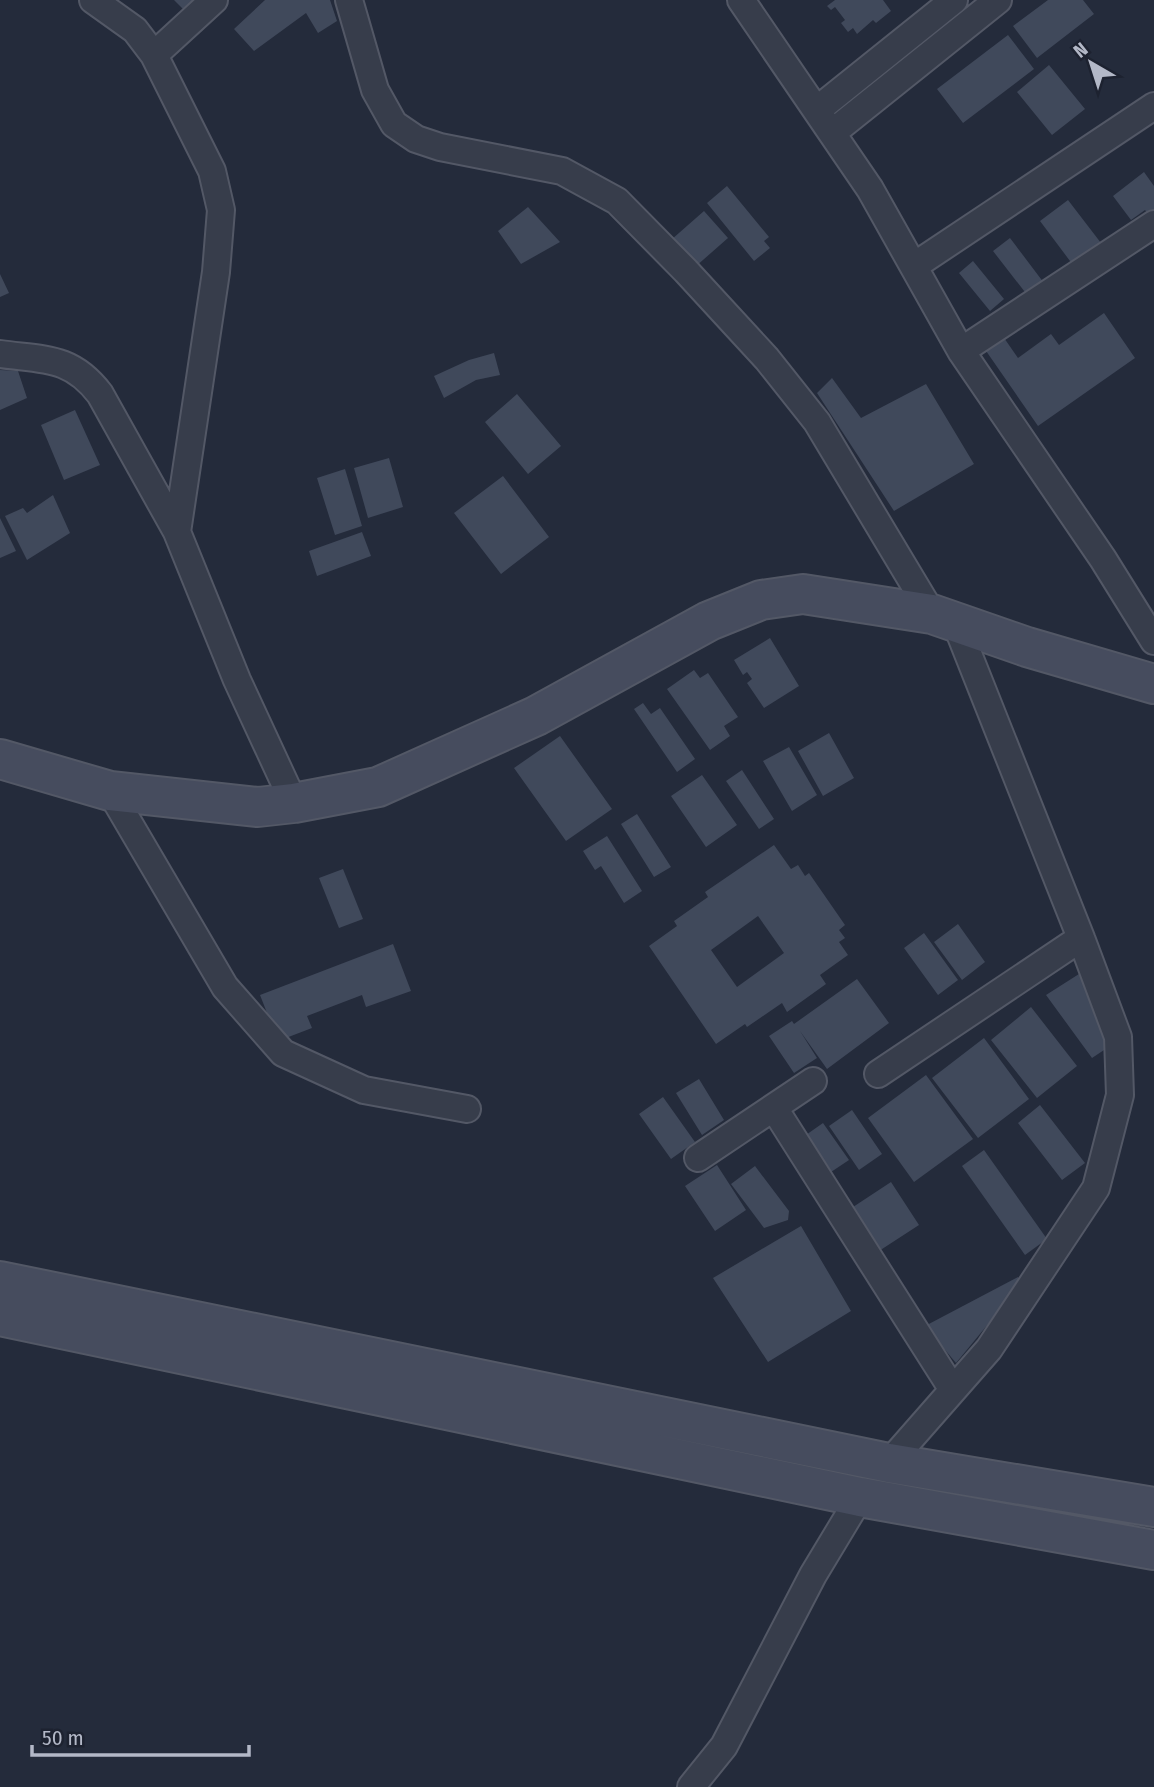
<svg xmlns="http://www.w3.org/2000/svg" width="1154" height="1787" viewBox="0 0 1154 1787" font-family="'Fira Sans Condensed',sans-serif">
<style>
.building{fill:#40495b;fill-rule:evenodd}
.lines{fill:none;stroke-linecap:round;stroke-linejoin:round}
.street-casing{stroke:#535866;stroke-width:30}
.secondary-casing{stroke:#535866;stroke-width:42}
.street{stroke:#373d4b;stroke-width:26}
.secondary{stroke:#464c5e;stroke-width:38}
</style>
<rect width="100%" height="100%" fill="#242b3b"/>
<!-- building -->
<path class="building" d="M174,0H198L186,12Z
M265,0H330L337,21L318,33L306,13L254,51L234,29Z
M835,0H883L891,11L876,23L873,20L857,34L853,28L848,32L841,23L845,20L835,7L831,10L827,6Z
M1048,0H1083L1094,14L1037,58L1013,26Z
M1008,35L1034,69L963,123L937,89Z
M1049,65L1085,109L1052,135L1017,92Z
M1144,172L1154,186V212L1149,215L1145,210L1131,220L1113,196Z
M727,186L769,237L764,241L770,248L754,261L707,203Z
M1068,200L1101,243L1073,265L1040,221Z
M528,207L560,242L521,264L498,231Z
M704,211L728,238L695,267L671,240Z
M1010,238L1044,283L1028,296L993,251Z
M973,261L1004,299L990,311L959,273Z
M0,274L9,293L0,297Z
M1104,313L1135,358L1038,426L984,348L1002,335L1018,358L1051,334L1059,345Z
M494,353L500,375L476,380L444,398L434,376L469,360Z
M0,370L18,371L27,398L0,410Z
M832,378L861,418L926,384L974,464L894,511L817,393Z
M517,394L561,446L528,474L485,422Z
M75,410L100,465L64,480L41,425Z
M389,458L403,507L368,518L354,468Z
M345,469L362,526L335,535L317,478Z
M503,476L549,537L501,574L454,513Z
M53,495L70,533L27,560L5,516L23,508L27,513Z
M0,518L16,551L0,558Z
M362,532L371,556L317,576L309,551Z
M770,638L799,686L764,708L747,683L752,679L747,672L743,675L734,660Z
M694,670L700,678L708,673L738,717L724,726L730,736L710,750L667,689Z
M643,703L651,714L660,708L695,759L677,772L634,709Z
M829,733L854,778L823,796L798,751Z
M560,736L612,809L566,841L514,768Z
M789,747L817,795L792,811L763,761Z
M742,770L774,819L759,829L726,781Z
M702,775L737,825L706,847L671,796Z
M637,814L671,867L654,877L621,824Z
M607,836L642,891L624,903L601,866L595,870L583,851Z
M774,845L791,869L798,865L805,876L809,873L845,925L839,930L845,938L839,942L848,955L820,975L826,984L787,1012L782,1003L747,1027L745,1024L716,1044L649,946L677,926L674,921L708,897L705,892ZM758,916L784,953L737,987L711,950Z
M343,869L363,919L339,928L319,878Z
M958,924L985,962L962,980L934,942Z
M924,933L958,980L938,995L904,948Z
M393,944L411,991L366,1007L362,995L307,1016L312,1028L278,1041L260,995Z
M1079,974L1110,1046L1092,1058L1046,995Z
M857,979L889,1023L827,1069L800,1031L817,1058L794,1073L769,1036L792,1021L794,1024Z
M1031,1007L1077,1066L1037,1098L991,1040Z
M984,1038L1029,1099L978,1138L932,1078Z
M926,1075L973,1139L914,1182L868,1118Z
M699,1079L724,1120L702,1135L676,1093Z
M663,1097L695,1142L671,1159L639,1114Z
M1040,1105L1085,1163L1062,1180L1018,1123Z
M852,1110L882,1154L859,1170L829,1126Z
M823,1123L849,1160L828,1174L803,1137Z
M984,1150L1047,1239L1025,1255L962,1166Z
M717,1165L746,1210L715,1231L685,1186Z
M755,1166L789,1211L788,1220L764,1228L731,1184Z
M891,1182L919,1225L879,1251L850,1209Z
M801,1226L851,1311L768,1362L713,1278Z
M1018,1277L1022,1283L956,1363L925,1326Z"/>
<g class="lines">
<!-- street casing -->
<g class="street-casing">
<path id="street" d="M93,0L135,30L154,55L212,171L221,210L216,272L177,532L237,680L294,803
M349,0L375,90L394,124L416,139L440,147L562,171L617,201L686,271L767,359L817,422L932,614
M741,0L870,189L961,351L1103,559L1154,641
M154,55L214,0
M817,110L954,0
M832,133L998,0
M914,266L1154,106
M961,351L1154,224
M0,354C44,360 71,356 100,394L177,532
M110,791L225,987L283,1053L364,1090L467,1109
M878,1074L1081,938
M774,1108L953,1390
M698,1158L813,1081
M889,1463L989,1349L1096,1188L1120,1095L1118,1037L1081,938L955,621
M691,1787L724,1746L813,1575L860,1497"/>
</g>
<!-- secondary casing -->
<g class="secondary-casing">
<path id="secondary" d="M0,759L110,791L258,807L294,803L378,787L536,716L709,621L761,600L803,594L932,614L1027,647L1154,684
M0,1281L889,1463L1154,1507
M0,1316L860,1497L1154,1550"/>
</g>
<!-- street -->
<use href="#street" class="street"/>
<!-- secondary -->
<use href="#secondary" class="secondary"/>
</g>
<!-- north arrow -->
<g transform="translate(1091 63) rotate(321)" stroke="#1d2230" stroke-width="5" paint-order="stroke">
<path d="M0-5L12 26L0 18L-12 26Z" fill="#b3b8c7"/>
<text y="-10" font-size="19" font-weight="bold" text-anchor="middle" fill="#b3b8c7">N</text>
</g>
<!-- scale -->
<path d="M32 1745v10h217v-10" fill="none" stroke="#b3b8c7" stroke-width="3.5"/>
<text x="42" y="1745" font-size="21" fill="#b3b8c7" stroke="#1d2230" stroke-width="5" paint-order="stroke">50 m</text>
</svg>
